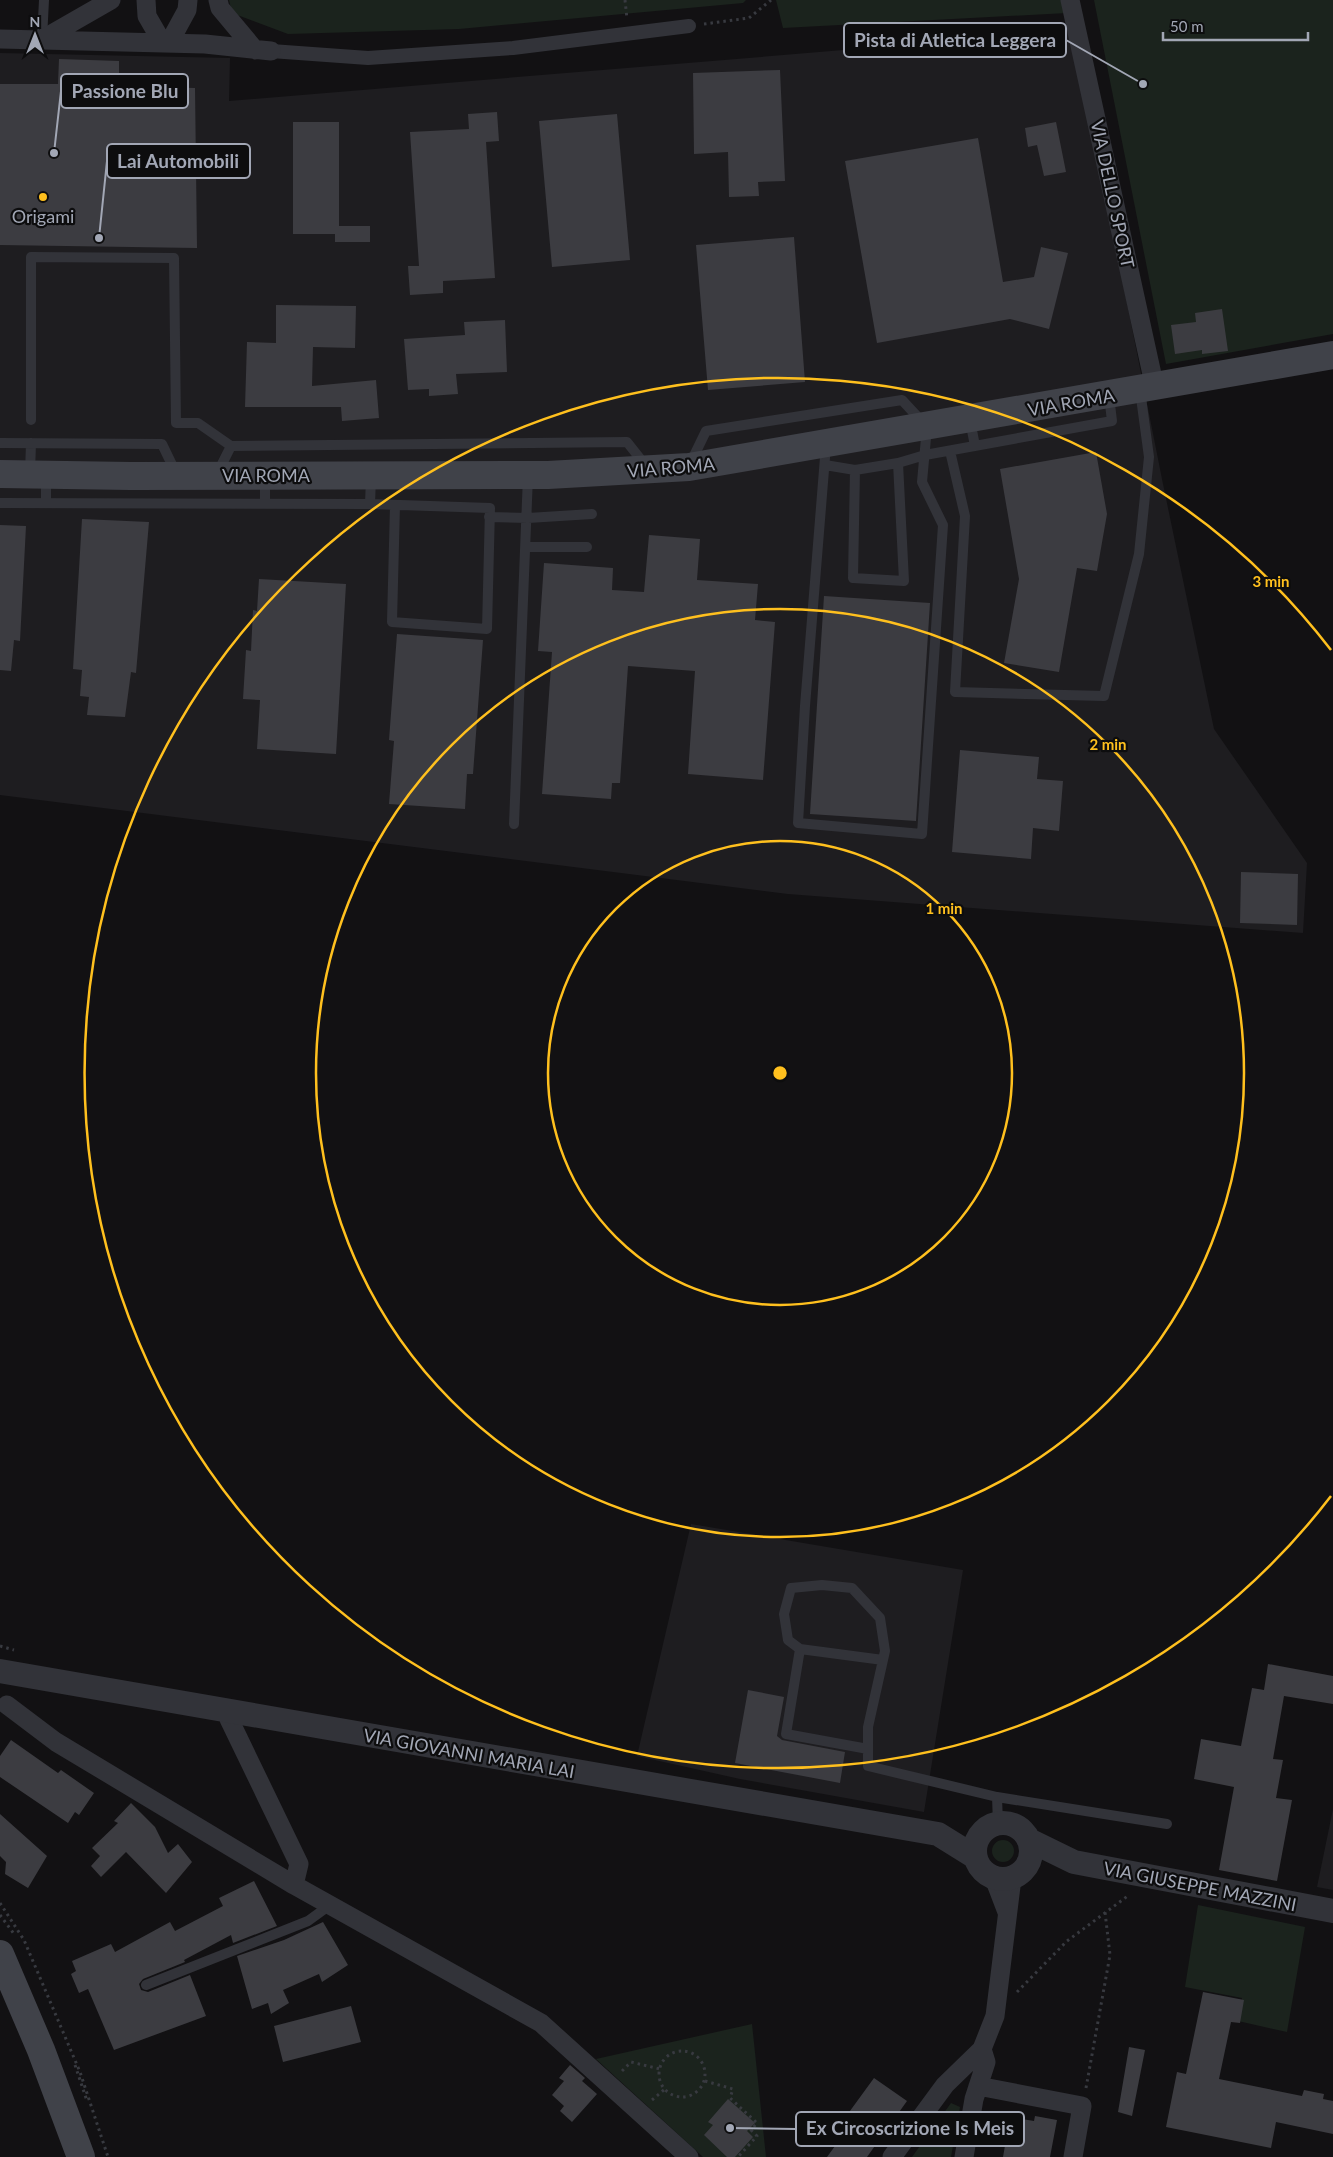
<svg xmlns="http://www.w3.org/2000/svg" width="1333" height="2157" viewBox="0 0 1333 2157" font-family="Lato,sans-serif">
<style>
.built{fill:#1e1d20}
.green{fill:#1b231d}
.building{fill:#3c3c41}
.lines{fill:none;stroke-linecap:round;stroke-linejoin:round}
.path{stroke:#383a40;stroke-width:3;stroke-dasharray:2.5 4;stroke-linecap:butt}
.service{stroke:#323339;stroke-width:10}
.pedestrian{stroke:#323339;stroke-width:14}
.minor{stroke:#323339;stroke-width:19}
.tertiary{stroke:#323339;stroke-width:24}
.secondary{stroke:#404249;stroke-width:28}
.ring{fill:none;stroke:#ffc01e;stroke-width:2.5}
.poi-dot{fill:#ffc01e;stroke:#0d0d0e;stroke-width:2}
.labels{text-anchor:middle;dominant-baseline:central;stroke-width:4.5;stroke-linejoin:round;paint-order:stroke}
.street-label{font-size:18px;fill:#a2a7b5;stroke:#0d0d0e}
.poi-label{font-size:18px;fill:#a2a7b5;stroke:#0d0d0e}
.centre{fill:#ffc01e;stroke:#0d0d0e;stroke-width:2.5}
.ring-label{font-size:15px;text-anchor:middle;font-weight:bold;fill:#ffc01e;stroke:#0d0d0e;stroke-width:4.5;stroke-linejoin:round;paint-order:stroke}
.leader{fill:none;stroke:#a2a7b5;stroke-width:2}
.callout-dot{fill:#a2a7b5;stroke:#0d0d0e;stroke-width:2}
.callout{fill:#0d0d0e;stroke:#a2a7b5;stroke-width:2}
.callout-label{font-size:19px;text-anchor:middle;font-weight:bold;fill:#a2a7b5}
</style>
<rect width="100%" height="100%" fill="#121113"/>
<!-- built -->
<path class="built" d="M1073,31L1163,484L1214,729L1307,863L1303,933L788,894L0,795V53L230,58L229,101Z
M691,1524L963,1570L924,1812L740,1779L637,1756Z
M1333,1809V1890L1317,1887Z"/>
<!-- green -->
<path class="green" d="M229,0H746L743,3L459,29L288,34L232,13Z
M776,0H1064L1067,13L783,28Z
M1094,0H1333V334L1166,364Z
M992 1851a11 11 0 1 1 22 0a11 11 0 1 1-22 0Z
M1198,1905L1305,1927L1287,2032L1238,2021L1242,1998L1185,1987Z
M752,2024L766,2157H703L596,2059Z
M951,2103L960,2107L951,2157H912Z"/>
<!-- building -->
<path class="building" d="M59,59L119,61V86L195,88L197,248L0,245V84H58Z
M780,70L785,181L758,182L759,196L729,197L728,152L694,154L693,73Z
M497,112L499,141L486,142L495,278L443,281V293L410,295L408,266H419L410,132L469,129L468,114Z
M617,114L630,260L552,267L539,121Z
M293,122H339V226H370V242H335V234H293Z
M1056,122L1066,172L1044,176L1037,145L1028,147L1025,128Z
M978,138L1003,282L1034,277L1041,247L1068,253L1049,329L1010,319L877,343L845,161Z
M794,237L805,382L708,390L696,245Z
M276,305L356,306L355,348L313,347L312,386L376,380L379,418L342,421L341,407H245L247,342L276,343Z
M1222,309L1228,351L1202,354V350L1175,354L1171,325L1196,322L1195,313Z
M505,320L507,372L456,374L458,394L429,396V389L408,390L404,339L465,335L464,322Z
M1096,452L1107,514L1097,571L1077,568L1059,672L1004,663L1019,579L1000,469Z
M82,519L149,522L136,673L131,672L125,717L87,715L89,697L80,696L82,670L73,669Z
M0,525L26,526L20,641L14,640L11,671L0,670Z
M649,535L700,539L697,580L758,584L755,620L775,622L763,780L688,774L695,671L628,666L620,783H612L611,799L542,794L552,652L538,651L544,563L613,568L612,590L644,592Z
M259,579L346,584L336,754L257,749L260,700L243,699L246,650L251,651L253,610L257,611Z
M824,596L930,603L916,821L810,814Z
M397,634L483,640L473,774H467L465,809L389,804L394,741L389,740Z
M960,750L1039,757L1037,779L1063,781L1059,831L1033,828L1031,859L952,852Z
M1241,872L1298,874L1297,925L1240,923Z
M1268,1664L1333,1676V1704L1284,1696L1273,1759L1283,1760L1276,1798L1292,1800L1277,1881L1219,1870L1234,1787L1194,1779L1201,1739L1241,1746L1252,1688L1264,1690Z
M748,1690L784,1697L777,1736L782,1740L845,1752L840,1783L735,1763Z
M11,1740L58,1773L61,1770L94,1793L79,1815L75,1812L68,1823L0,1777V1756Z
M131,1803L155,1827L168,1853L178,1844L192,1862L166,1893L126,1852L101,1877L91,1866L100,1856L92,1848L118,1823L114,1821Z
M0,1814L47,1856L28,1888L5,1874L6,1862L0,1856Z
M254,1881L277,1926L233,1943L231,1935L184,1960L185,1962L143,1979L139,1984L141,1990L148,1992L190,1975L206,2016L114,2050L88,1989L79,1993L71,1974L76,1971L72,1961L111,1944L115,1952L170,1922L175,1931L223,1906L219,1898Z
M323,1922L348,1965L322,1982L319,1974L283,1990L289,2003L271,2014L268,2003L252,2009L237,1956L284,1940Z
M1203,1992L1244,2000L1240,2023L1231,2022L1219,2079L1302,2096L1304,2090L1324,2094L1323,2099L1333,2101V2134L1276,2122L1271,2148L1166,2127L1177,2072L1186,2074Z
M351,2006L361,2042L283,2062L274,2026Z
M1129,2047L1145,2050L1132,2116L1118,2112Z
M570,2065L585,2078L582,2081L597,2094L572,2122L560,2111L564,2106L552,2095L564,2081L559,2078Z
M874,2078L907,2101L867,2157H827L846,2131L839,2126Z
M728,2099L755,2123L747,2131L753,2137L735,2157H727L704,2135L713,2125L708,2122Z
M1035,2116L1057,2120L1050,2157H1003L1010,2117L1034,2121Z"/>
<g class="lines">
<!-- path -->
<path class="path" d="M625,0L627,19
M704,24L749,18L771,0
M0,1646L14,1650
M0,1903L24,1940L80,2072L108,2157
M0,1915L14,1934
M1017,1992L1067,1941L1129,1895
M659 2074a23 23 0 1 1 46 0a23 23 0 1 1-46 0Z
M75,2065L87,2101
M622,2071L631,2062L660,2069
M705,2081L733,2089L730,2098L757,2123L751,2130L757,2136L738,2157
M1086,2088L1110,1955L1105,1912
M652,2100L665,2089"/>
<!-- service -->
<path class="service" d="M42,39L44,0
M31,420V257L174,258L176,423H198L231,446
M970,420L975,446
M0,443L162,444L176,473
M950,451L965,516L955,692L1104,696L1139,554L1149,457L1140,390
M690,464L706,431L902,400L927,427L922,482L943,525L922,834L798,823L805,706L826,445
M825,465L855,470L853,578L904,581L898,463L925,455L1112,421L1109,396
M855,470L898,463
M30,473L31,443
M217,474L231,446L627,442L646,466
M265,477V503
M0,503L370,504L490,508L487,629L392,622L395,505
M46,503V476
M370,504L371,478
M489,517L528,518L592,514
M527,547H587
M514,824L528,476
M800,1649L786,1734L868,1749
M883,1660L800,1649L788,1640L784,1614L791,1588L822,1585L852,1588L880,1618L885,1651L883,1660L868,1727V1766L997,1797L998,1823
M997,1797L1167,1824
M146,1985L308,1921L330,1905"/>
<!-- pedestrian -->
<path class="pedestrian" d="M271,51L368,58L513,48L689,26"/>
<!-- minor -->
<path class="minor" d="M146,0L147,16L162,42
M218,0L220,8L255,50
M1070,0L1155,388
M0,39L205,44L271,51
M43,39L111,0
M169,43L187,10L188,0
M7,1705L56,1742L294,1885
M231,1712L229,1719L299,1864L294,1885L541,2023L689,2157
M994,1878L1007,1912
M978,2086L1082,2106L1073,2157
M892,2157L945,2085L982,2049L995,2016L1012,1878
M964,2157L974,2099L986,2062L982,2049"/>
<!-- tertiary -->
<path class="tertiary" d="M0,1671L938,1834L975,1857
M975 1851a28 28 0 1 1 56 0a28 28 0 1 1-56 0Z
M1029,1840L1074,1862L1333,1911"/>
<!-- secondary -->
<path class="secondary" d="M0,474L131,476L548,475L689,467L1333,355
M0,1954L41,2050L81,2157"/>
</g>
<!-- distance rings -->
<g class="ring">
<circle cx="780" cy="1073" r="232"/>
<circle cx="780" cy="1073" r="464"/>
<path d="M1331 1496A695 695 0 1 1 1331 650"/>
</g>
<!-- markers -->
<circle class="poi-dot" cx="43" cy="197" r="5"/>
<g class="labels">
<!-- street labels -->
<g class="street-label">
<text transform="translate(1113 194) rotate(78)">VIA DELLO SPORT</text>
<text transform="translate(1071 402) rotate(-10)">VIA ROMA</text>
<text transform="translate(671 467) rotate(-5)">VIA ROMA</text>
<text x="266" y="475">VIA ROMA</text>
<text transform="translate(469 1753) rotate(10)">VIA GIOVANNI MARIA LAI</text>
<text transform="translate(1200 1886) rotate(11)">VIA GIUSEPPE MAZZINI</text>
</g>
<!-- poi labels -->
<g class="poi-label">
<text x="43" y="216">Origami</text>
</g>
</g>
<circle cx="780" cy="1073" r="8" class="centre"/>
<g class="ring-label">
<text x="1271" y="587">3 min</text>
<text x="1108" y="750">2 min</text>
<text x="944" y="914">1 min</text>
</g>
<!-- callouts -->
<path class="leader" d="M1143 84L1066 40M54 153L61 91M99 238L107 161M730 2128L796 2129"/>
<g class="callout-dot">
<circle cx="1143" cy="84" r="5"/>
<circle cx="54" cy="153" r="5"/>
<circle cx="99" cy="238" r="5"/>
<circle cx="730" cy="2128" r="5"/>
</g>
<g class="callout">
<rect x="844" y="23" width="222" height="34" rx="5"/>
<rect x="61" y="74" width="127" height="34" rx="5"/>
<rect x="107" y="144" width="143" height="34" rx="5"/>
<rect x="796" y="2112" width="228" height="34" rx="5"/>
</g>
<g class="callout-label">
<text x="955" y="47">Pista di Atletica Leggera</text>
<text x="125" y="98">Passione Blu</text>
<text x="178" y="168">Lai Automobili</text>
<text x="910" y="2135">Ex Circoscrizione Is Meis</text>
</g>
<!-- north arrow -->
<g transform="translate(35 35)" stroke="#0d0d0e" stroke-width="4" paint-order="stroke">
<path d="M0-4L9 19L0 12L-9 19Z" fill="#a2a7b5"/>
<text y="-8" font-size="14" font-weight="bold" text-anchor="middle" fill="#a2a7b5">N</text>
</g>
<!-- scale -->
<path d="M1163 32v8h145v-8" fill="none" stroke="#a2a7b5" stroke-width="2.5"/>
<text x="1170" y="32" font-size="15" fill="#a2a7b5" stroke="#0d0d0e" stroke-width="4" paint-order="stroke">50 m</text>
</svg>
